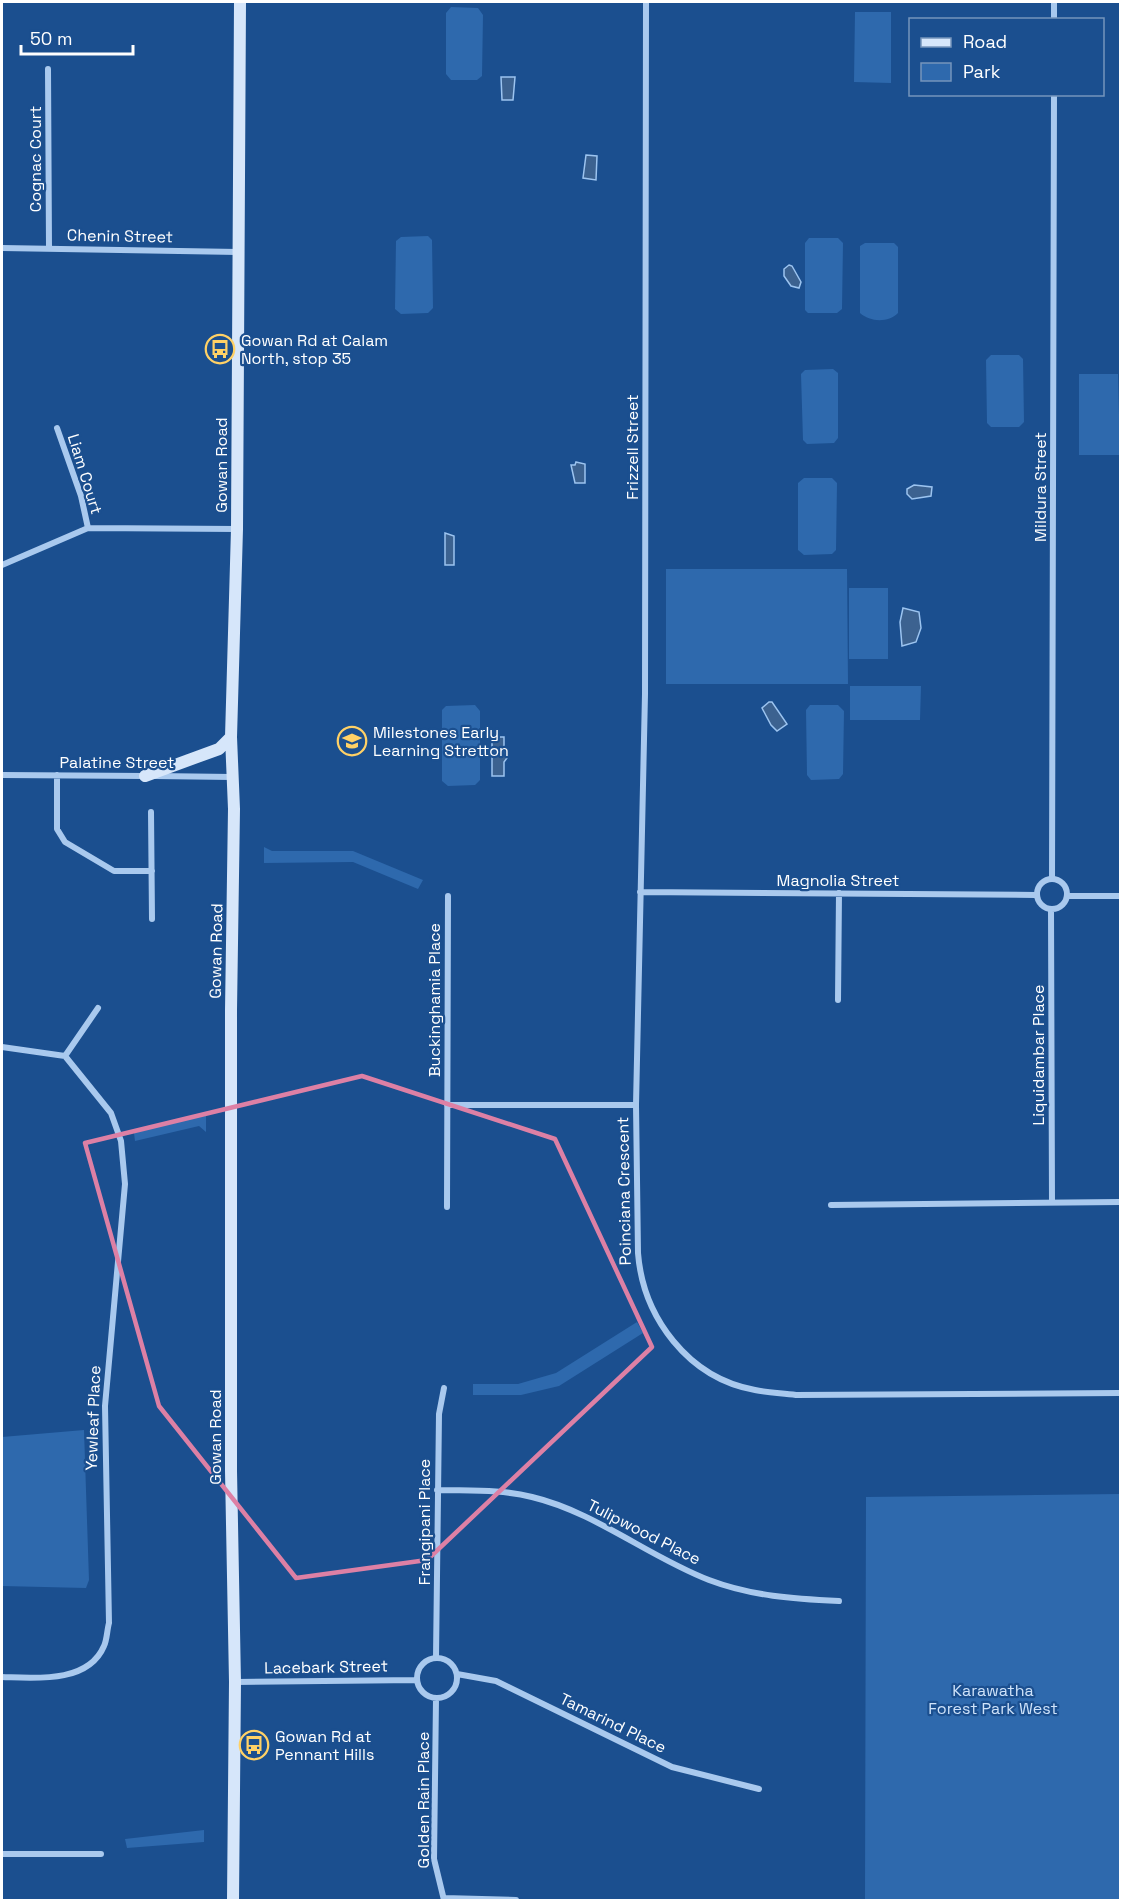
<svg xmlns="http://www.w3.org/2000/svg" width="1122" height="1902" viewBox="0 0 1122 1902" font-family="'Space Grotesk',sans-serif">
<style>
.green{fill:#2e69ad}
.water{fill:#3c6290;stroke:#9cc4f0;stroke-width:1.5}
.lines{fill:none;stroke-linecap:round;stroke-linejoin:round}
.street{stroke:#a9c9ee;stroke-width:6}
.secondary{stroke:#d6e6fa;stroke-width:12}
.marked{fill:none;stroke:#dd80a5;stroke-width:4.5;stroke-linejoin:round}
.labels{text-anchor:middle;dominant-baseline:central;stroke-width:4.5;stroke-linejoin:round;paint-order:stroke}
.street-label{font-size:16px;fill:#fff;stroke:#1b4f8f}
.poi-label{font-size:16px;fill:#fff;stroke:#1b4f8f;text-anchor:start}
.park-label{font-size:16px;fill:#cfe3fa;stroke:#1b4f8f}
</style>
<rect width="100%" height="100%" fill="#1b4f8f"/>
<!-- green -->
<path class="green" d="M451,7L478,8L483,15L482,76L477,80H451L446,74V13Z
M855,12H891V83L854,82Z
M428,236L432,240L433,308L428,313L401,314L395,309L396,241L401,237Z
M809,238H838L843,243L842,309L837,313H808L805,310V243Z
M865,243H894L898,247V313C888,323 870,322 860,313V246Z
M991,355H1019L1023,359L1024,422L1019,427H991L987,423L986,360Z
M833,369L838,373V438L834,443L807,444L803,440L801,374L805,370Z
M1079,374H1118L1120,455H1079Z
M804,478H832L837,483L836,550L832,554L804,555L798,550V483Z
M666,569H847L848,684H666Z
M849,588H888V659H849Z
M850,686H921L920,720H850Z
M475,705L480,711V780L475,785L448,786L442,781V710L446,706Z
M810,705H838L844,711L843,774L839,779L811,780L807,775L806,710Z
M264,847L272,851H353L423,880L418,889L353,862L264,863Z
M206,1114V1132L199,1126L135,1141L134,1133Z
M637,1322L643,1333L559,1386L521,1395H473V1384H518L556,1373Z
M84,1430L89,1580L86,1588L2,1586V1437Z
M1120,1494V1900H865L866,1497Z
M204,1830V1842L127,1848L125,1839Z"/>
<!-- water -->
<path class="water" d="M501,77H515L513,100H502Z
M586,155L597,156L596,180L583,178Z
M789,265L792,266L801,282L799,288L791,286L784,276V269Z
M576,462L585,464V483H575L571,465H575Z
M914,485L932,487L931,496L912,499L907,494V489Z
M445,533L454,536V565H445Z
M903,608L919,612L921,628L916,642L902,646L900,622Z
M769,702H772L787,724L777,731L771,725L762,708Z
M492,737H504V751L507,758L504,762V776H492Z"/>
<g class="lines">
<!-- street -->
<path class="street" d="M646,2L645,694L636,1105L638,1253C643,1317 688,1378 755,1390C768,1393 782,1393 796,1395L1120,1393
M1054,20V2
M48,69L49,248
M2,248L238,252
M57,428L81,496L88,528
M2,565L88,528L237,529
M2,775L145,776
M57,775V829L65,842L114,871H152
M155,776L232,777
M151,812L152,919
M1037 894a15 15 0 1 1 30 0a15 15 0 1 1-30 0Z
M1052,879L1054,94
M640,892L1036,895
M1067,896H1120
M1051,910L1052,1201
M838,1000L839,893
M2,1047L65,1056L111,1113L121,1141L125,1184L105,1406L109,1623C107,1630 107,1640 104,1646C88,1684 34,1678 2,1677
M65,1056L98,1008
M447,1105H636
M831,1205L1120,1202
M447,1207L448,896
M437,1490C469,1491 501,1489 532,1497C595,1512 649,1557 709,1580C751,1596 794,1599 839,1601
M417 1678a20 20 0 1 1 40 0a20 20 0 1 1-40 0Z
M436,1658L439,1414L444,1388
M457,1674L496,1681L672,1767L759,1789
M235,1682L417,1680
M436,1699L434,1859L444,1900
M2,1854H101
M444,1898L516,1900"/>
<!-- secondary -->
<path class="secondary" d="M145,776L219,749L231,737
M233,1900L235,1682L231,1471V1010L234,809L231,737L237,529L240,2"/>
</g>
<!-- marked area -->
<path class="marked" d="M362,1076L555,1139L652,1347L427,1560L296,1578L159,1406L85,1143Z"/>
<!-- icons -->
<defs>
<g id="bus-ring" transform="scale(1.5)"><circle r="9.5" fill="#1b4f8f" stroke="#ffd166" stroke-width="1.5"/><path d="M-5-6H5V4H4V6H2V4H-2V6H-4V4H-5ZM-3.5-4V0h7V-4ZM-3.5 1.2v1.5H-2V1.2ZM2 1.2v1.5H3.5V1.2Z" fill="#ffd166"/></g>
<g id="school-ring" transform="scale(1.5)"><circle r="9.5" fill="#1b4f8f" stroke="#ffd166" stroke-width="1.5"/><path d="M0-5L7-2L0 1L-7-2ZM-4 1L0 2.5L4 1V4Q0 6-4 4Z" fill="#ffd166"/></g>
</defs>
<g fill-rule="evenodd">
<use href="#bus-ring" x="220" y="349"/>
<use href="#school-ring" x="352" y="741"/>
<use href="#bus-ring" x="254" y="1745"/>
</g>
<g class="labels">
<!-- street labels -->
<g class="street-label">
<text transform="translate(35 159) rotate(-90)">Cognac Court</text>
<text transform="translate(120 236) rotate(1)">Chenin Street</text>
<text transform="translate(632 447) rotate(-90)">Frizzell Street</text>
<text transform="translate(221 465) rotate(-90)">Gowan Road</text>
<text transform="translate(85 474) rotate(73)">Liam Court</text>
<text transform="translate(1040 487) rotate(-90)">Mildura Street</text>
<text x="117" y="762">Palatine Street</text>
<text x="838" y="880">Magnolia Street</text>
<text transform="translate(216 951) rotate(-89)">Gowan Road</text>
<text transform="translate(434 1000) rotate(-90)">Buckinghamia Place</text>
<text transform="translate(1038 1055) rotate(-90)">Liquidambar Place</text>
<text transform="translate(624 1191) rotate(-91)">Poinciana Crescent</text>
<text transform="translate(93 1418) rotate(-88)">Yewleaf Place</text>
<text transform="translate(215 1437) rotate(-90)">Gowan Road</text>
<text transform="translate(424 1522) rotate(-90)">Frangipani Place</text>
<text transform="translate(644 1532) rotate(27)">Tulipwood Place</text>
<text transform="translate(326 1667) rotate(-1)">Lacebark Street</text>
<text transform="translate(613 1723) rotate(26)">Tamarind Place</text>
<text transform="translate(423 1800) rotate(-90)">Golden Rain Place</text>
</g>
<!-- poi labels -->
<g class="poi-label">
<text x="241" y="340">Gowan Rd at Calam<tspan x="241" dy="18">North, stop 35</tspan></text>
<text x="373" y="732">Milestones Early<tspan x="373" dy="18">Learning Stretton</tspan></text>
<text x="275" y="1736">Gowan Rd at<tspan x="275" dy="18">Pennant Hills</tspan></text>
</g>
<!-- park labels -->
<g class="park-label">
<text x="993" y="1690">Karawatha<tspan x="993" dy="18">Forest Park West</tspan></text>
</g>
</g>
<!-- border -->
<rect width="1122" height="1902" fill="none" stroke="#ffffff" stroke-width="6"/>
<!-- legend -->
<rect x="909" y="18" width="195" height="78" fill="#1b4f8f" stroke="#7695bc" stroke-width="1.5"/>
<rect x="921" y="38" width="30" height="9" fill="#d6e6fa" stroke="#7695bc" stroke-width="1.5"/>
<text x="963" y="48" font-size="18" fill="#ffffff">Road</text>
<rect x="921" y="63" width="30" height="18" fill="#2e69ad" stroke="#7695bc" stroke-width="1.5"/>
<text x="963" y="78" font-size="18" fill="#ffffff">Park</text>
<!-- scale -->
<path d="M21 45v9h112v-9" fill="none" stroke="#ffffff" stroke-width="3"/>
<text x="30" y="45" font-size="18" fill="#ffffff" stroke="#1b4f8f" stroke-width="4.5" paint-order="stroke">50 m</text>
</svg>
